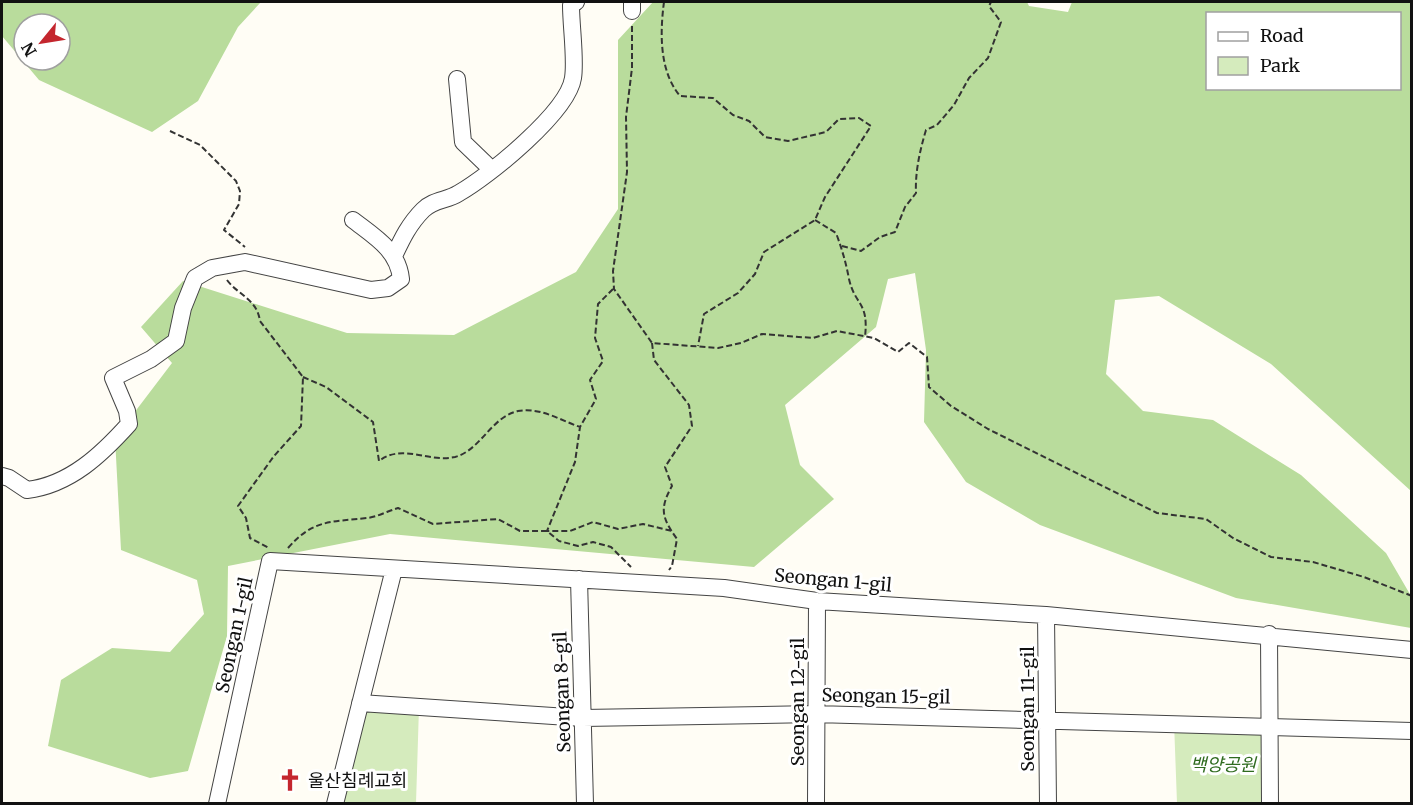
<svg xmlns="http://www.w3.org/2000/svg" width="1413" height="805" viewBox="0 0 1413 805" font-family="Merriweather,'Noto Sans KR',serif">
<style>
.green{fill:#d5ebbd}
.forest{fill:#b9dc9c;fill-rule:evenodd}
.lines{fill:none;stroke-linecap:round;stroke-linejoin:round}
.minor-casing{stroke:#444;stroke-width:18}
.path{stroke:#333;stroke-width:2;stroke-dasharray:6 3;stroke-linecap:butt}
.minor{stroke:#fff;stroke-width:16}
.labels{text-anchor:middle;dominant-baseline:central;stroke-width:6;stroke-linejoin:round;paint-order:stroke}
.street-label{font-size:18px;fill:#111;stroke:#fff}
.park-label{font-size:18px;font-style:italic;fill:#2f6b1f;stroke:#fff}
.poi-label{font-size:18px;fill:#111;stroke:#fff;text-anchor:start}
</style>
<rect width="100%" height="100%" fill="#fffdf5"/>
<!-- green -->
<path class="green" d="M360,703L419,707L416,803L335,804Z
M1174,722L1268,727L1270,803H1177Z"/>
<!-- forest -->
<path class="forest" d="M2,2H261L238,27L198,101L152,132L39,80L2,36ZM24,24H60V60H24Z
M653,2H1027L1029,6L1068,12L1072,2H1411V491L1271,364L1159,296L1115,300L1106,374L1143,411L1213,420L1301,475L1386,553L1411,596V628L1236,598L1040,525L966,482L924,422L926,350L915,273L888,279L876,327L785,405L800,465L834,499L754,567L390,534L228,566L227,636L188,771L150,778L48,746L61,680L112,648L170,652L204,614L197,580L121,550L115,438L172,363L141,327L183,281L347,333L454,335L576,272L618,209V40ZM1208,14H1400V88H1208Z"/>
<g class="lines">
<!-- minor casing -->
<g class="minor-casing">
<path id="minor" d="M632,11V2
M457,79L463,142L491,169
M394,256C402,239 409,224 423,210C434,199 447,201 459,193C489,176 568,112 573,78C576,59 571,27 571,5L576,2
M2,476L9,478L27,490C70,485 102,454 129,424L127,411L113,378L151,359L176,341L183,308L195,278L212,268L245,262L371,290L388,288L401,279C398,250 375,237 353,220
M579,579L585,804
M1046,615L1048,804
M1269,634L1270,804
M360,703L583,718L815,714L1412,731
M217,804L270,561L724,588L817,601L1046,615L1412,650
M335,804L394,569
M816,804L817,601"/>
</g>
<!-- path -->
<path class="path" d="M664,2C660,32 659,71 680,96L713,98L733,115L749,121L765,137L788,141L826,132L839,119L859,118L871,126L825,197L815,220L764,252L755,274L738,293L704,314L698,346
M632,26V68L626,117L627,172L613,271L614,289L652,343L718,348L741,343L762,334L813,338L837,331L874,338L898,352L909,343L927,357L929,387L951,406L988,429L1157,513L1206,519L1233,538L1271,557L1313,562L1364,577L1412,596
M170,131L200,145L236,181L240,191L239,204L224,230L245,247
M815,220L836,233C842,249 846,263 849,279C855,306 869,301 865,337
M842,246L861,251L880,237L895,232L905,207L916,193C915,172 920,150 926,130L937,125L954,105L969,78L988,58L1001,22L989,6L991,2
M227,280C238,295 257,299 260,321L303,377L301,426L274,456L238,506L246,518L250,538L269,548
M613,289L598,304L595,338L603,361L590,380L596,399L580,427L575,462L547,531H570L593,522L618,529L643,524L672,531
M652,343L654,360L689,405L692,426L665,467L672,486C659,509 662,518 677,539L672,566L669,570
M303,377L326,387L373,422L379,461C402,443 429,463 455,457C481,450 491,417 518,411C540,407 560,420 580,427
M288,548C313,519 332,522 367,518C377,517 388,511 398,508L433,524L498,519L520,531H547L559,541L578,546L593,542L611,547L631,567"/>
<!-- minor -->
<use href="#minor" class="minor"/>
</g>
<!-- icons -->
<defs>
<g id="church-bare" transform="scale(1.8)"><path d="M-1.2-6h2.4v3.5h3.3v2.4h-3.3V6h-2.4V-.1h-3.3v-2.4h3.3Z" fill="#c4262e" stroke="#fff" stroke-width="2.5" paint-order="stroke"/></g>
</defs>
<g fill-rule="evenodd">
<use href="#church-bare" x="290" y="780"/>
</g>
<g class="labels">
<!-- street labels -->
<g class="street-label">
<text transform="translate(833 580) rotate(5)">Seongan 1-gil</text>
<text transform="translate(234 635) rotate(-78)">Seongan 1-gil</text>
<text transform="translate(562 692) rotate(-92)">Seongan 8-gil</text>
<text transform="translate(886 696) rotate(1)">Seongan 15-gil</text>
<text transform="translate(797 702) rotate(-90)">Seongan 12-gil</text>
<text transform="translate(1027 709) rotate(-90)">Seongan 11-gil</text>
</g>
<!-- park labels -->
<g class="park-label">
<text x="1223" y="764">백양공원</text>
</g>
<!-- poi labels -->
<g class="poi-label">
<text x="308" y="780">울산침례교회</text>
</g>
</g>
<!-- border -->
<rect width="1413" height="805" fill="none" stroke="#111111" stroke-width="6"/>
<!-- legend -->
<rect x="1206" y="12" width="195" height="78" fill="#ffffff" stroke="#a0a0a0" stroke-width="1.5"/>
<rect x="1218" y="32" width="30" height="9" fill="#ffffff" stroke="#a0a0a0" stroke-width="1.5"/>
<text x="1260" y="42" font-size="18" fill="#111111">Road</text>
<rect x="1218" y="57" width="30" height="18" fill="#d5ebbd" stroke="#a0a0a0" stroke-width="1.5"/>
<text x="1260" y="72" font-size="18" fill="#111111">Park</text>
<!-- north arrow -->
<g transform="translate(42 42) rotate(240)"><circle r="28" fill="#ffffff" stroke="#a0a0a0" stroke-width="1.5"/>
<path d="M0-4.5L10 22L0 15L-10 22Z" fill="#c4262e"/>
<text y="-9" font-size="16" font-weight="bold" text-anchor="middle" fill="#111111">N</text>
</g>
</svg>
